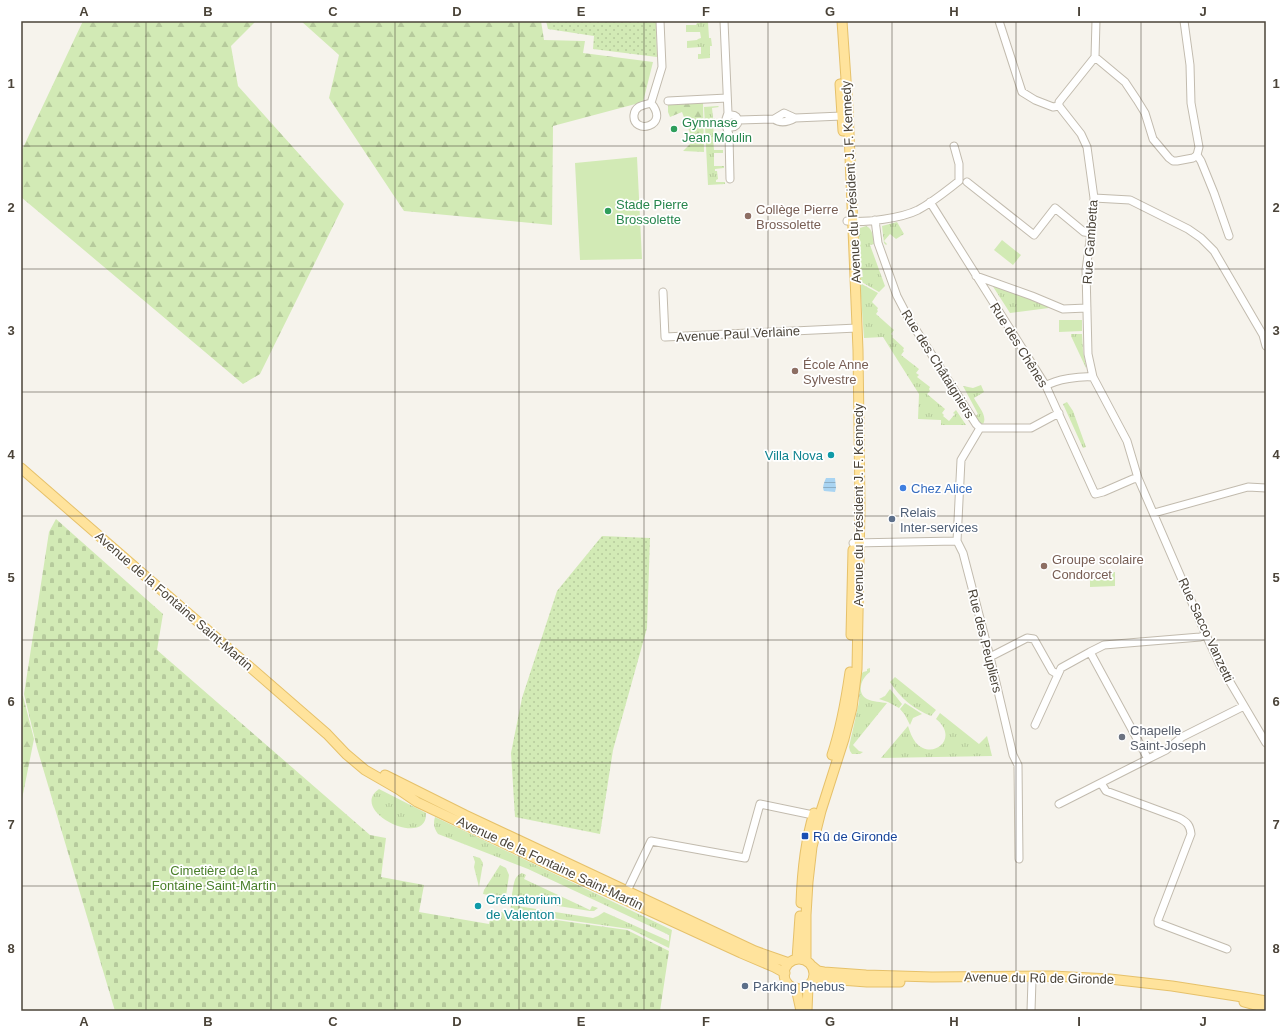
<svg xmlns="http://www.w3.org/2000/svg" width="1287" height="1032" viewBox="0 0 1287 1032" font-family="Helvetica,sans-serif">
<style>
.grass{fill:url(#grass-tufts)}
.forest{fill:url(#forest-firs)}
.cemetery{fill:url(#cemetery-stones)}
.garden{fill:url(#garden-dots)}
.pitch{fill:#d2eab5}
.water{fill:url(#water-rules)}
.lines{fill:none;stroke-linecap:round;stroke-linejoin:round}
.minor-casing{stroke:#c2bbae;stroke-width:9}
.major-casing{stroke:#e6c16a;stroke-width:11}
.minor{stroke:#fff;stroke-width:7}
.major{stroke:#ffe39c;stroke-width:9}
.grid{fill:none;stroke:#4b4439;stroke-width:1;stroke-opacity:0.55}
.leisure-dot{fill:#2e9e5b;stroke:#fff;stroke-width:1.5}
.education-dot{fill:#8d6e63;stroke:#fff;stroke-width:1.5}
.culture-dot{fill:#0f9aa8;stroke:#fff;stroke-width:1.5}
.shop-dot{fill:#3f7fe0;stroke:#fff;stroke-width:1.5}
.service-dot{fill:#5c6f8a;stroke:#fff;stroke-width:1.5}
.worship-dot{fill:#6b7280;stroke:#fff;stroke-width:1.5}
.transit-dot{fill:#1a4fb4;stroke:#fff;stroke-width:1.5}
.labels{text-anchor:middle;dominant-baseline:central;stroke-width:3.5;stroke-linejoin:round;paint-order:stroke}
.leisure-label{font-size:13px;fill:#27864d;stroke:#fff;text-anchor:start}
.street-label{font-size:13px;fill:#4b4439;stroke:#fff}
.education-label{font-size:13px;fill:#785e54;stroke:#fff;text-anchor:start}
.culture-label{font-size:13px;fill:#0d838f;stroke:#fff;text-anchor:end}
.shop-label{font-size:13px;fill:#366cbe;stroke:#fff;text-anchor:start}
.service-label{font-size:13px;fill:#4e5e75;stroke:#fff;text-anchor:start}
.worship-label{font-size:13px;fill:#5b616d;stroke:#fff;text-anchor:start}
.transit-label{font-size:13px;fill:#164399;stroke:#fff;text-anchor:start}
.park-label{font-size:13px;fill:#4a7f2a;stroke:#fff}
.neatline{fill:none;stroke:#4b4439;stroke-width:1.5}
.grid-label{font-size:13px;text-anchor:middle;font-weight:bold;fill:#4b4439}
</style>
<defs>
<pattern id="grass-tufts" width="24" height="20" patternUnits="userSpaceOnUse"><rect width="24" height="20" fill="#d2eab5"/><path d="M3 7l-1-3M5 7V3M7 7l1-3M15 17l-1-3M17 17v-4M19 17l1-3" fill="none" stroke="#b6ca9c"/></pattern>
<pattern id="forest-firs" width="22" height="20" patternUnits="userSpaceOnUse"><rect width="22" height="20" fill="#d2eab5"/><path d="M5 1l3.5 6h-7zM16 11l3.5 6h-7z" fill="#b6ca9c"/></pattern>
<pattern id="cemetery-stones" width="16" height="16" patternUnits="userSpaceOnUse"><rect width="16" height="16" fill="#d2eab5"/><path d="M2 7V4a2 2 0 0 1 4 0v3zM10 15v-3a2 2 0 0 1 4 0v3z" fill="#b6ca9c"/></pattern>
<pattern id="garden-dots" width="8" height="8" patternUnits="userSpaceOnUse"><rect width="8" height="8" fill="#d2eab5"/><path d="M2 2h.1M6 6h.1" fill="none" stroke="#b6ca9c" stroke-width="1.8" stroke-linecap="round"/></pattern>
<pattern id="water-rules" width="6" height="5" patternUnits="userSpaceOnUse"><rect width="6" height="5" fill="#a9d4f2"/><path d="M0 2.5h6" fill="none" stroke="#8caec5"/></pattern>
</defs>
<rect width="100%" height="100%" fill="#f6f3ec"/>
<!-- grass -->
<path class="grass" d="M700,21H717L708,22L709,38H711L712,46H710V58L698,59V54H701V47L687,48V41L697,40L698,39L701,38L700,32H686V25H696L697,23H700Z
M718,106L719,107L712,108L713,118H715V125L713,126L714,135H722V137L713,138L714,150H723V153H714V166H724V168L715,169V171H717L718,179L716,180V182H725V184L708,185L704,107Z
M897,222L904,234L896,239L890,234L884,241L887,244L886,245L884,243L882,226Z
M866,226C873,229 873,237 874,244L870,245L885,286L879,292L860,281V277H863L862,269H860L859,231L860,228Z
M860,283L878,293L872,302L878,308L877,310L878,311L876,314L894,330L891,334L893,336L892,337L904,348L903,350L904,351L901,355L919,369L916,373L919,375L917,377L930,387L929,389L930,391L927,394L945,409L942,413L944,415L943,416L949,421L955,414L953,413L956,410L966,425H941V420L918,419L919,394L883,337L864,338Z
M992,285L1047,305L1049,308L1010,313Z
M1071,334H1082L1083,351L1086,367V368L1071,336Z
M981,385L984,392L974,398C978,406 988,416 983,424L978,422L974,417L978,414L963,386L973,388Z
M1067,402L1073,411L1086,447L1083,448L1063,404Z
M870,668V672C861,678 856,693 867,699C873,702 881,702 887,703L853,745L859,751L863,752L860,754H852L850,751L849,747L859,702L860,676L863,672L867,671V669Z
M895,677L936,710L931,716C914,709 900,698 890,682Z
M890,689L902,704L899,708L888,702L879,699L885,696Z
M905,703L922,714L913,718L910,725L905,715L900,709Z
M940,713L979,744L987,736L992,756L881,758L908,726C910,732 912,738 916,743C933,761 960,738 936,719Z
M379,789L426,813C428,850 347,811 379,789Z
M435,817L672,930L669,948L630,929L510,912L511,905L593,918L598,916L604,912L669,941V935L528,869L438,834C434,828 433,824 435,817Z
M473,856L480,858L483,863L479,887L474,867L475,862Z
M500,865L506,868L509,875L505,903L493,901L494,896L483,894L484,890Z
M522,873L526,875L524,879L590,910L592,906L598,908L594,911H590L514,899L512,897V894C514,886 513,876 522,873Z"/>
<!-- forest -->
<path class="forest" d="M83,21H256L231,46L238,86L344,204L260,374L243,384L21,197V152Z
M301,21H541L544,40L585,41L583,53L653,62L643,102L553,126L552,225L404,211L329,98L339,55Z
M703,102L704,152L683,151L693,141L682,112L670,117L668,112V104Z
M21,696H23L34,739L21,804Z"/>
<!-- cemetery -->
<path class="cemetery" d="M56,519L163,614L157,650L370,835L386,838L381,877L424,885L419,912L489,924L492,911L627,930L669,951L660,1011H115L37,748L24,694L49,532Z"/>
<!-- garden -->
<path class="garden" d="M546,21H656L657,57L593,49L594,36L548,29Z
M602,536L650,538L647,628L613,750L600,834L515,817L511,753L522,698L557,591Z"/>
<!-- pitch -->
<path class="pitch" d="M637,157L642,259L580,260L575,163Z
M1002,240L1021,255L1013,265L994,250Z
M1059,320H1082V331L1059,332Z
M1115,572V586L1090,587V573Z"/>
<!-- water -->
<path class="water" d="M826,478H835L836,488L835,492L824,491C822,487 824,483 826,478Z"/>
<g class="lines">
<!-- minor casing -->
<g class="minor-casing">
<path id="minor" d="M724,21L728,113L725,122L729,135L730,179
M999,21L1022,92L1035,100L1053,107L1059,106
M1184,21L1190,65L1191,103L1199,147L1197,155
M1095,57L1125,82L1137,100L1145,113L1153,139L1169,158L1173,161H1177L1193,158L1197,155
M668,101L727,98
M651,103L662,67L660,21
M651,103C671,127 632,135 634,115C635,106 643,105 651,103Z
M1059,106L1081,134L1087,147L1094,198L1091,233L1086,270L1088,354L1093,377L1127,441L1138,478L1206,635L1220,665L1266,743
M1059,106V102L1095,57L1096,21
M784,113L795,118C788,122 781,124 774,119Z
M726 121a6 6 0 1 1 12 0a6 6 0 1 1-12 0Z
M795,118L842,116
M739,120L774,119
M1197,155L1201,161L1214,193L1229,236
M967,182L1034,235L1055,208L1084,232L1091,233
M1094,198L1130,200L1188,229L1201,238L1214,251L1263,335L1266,346
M930,202L1046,386L1095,494L1103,492L1133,479L1138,478
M875,220L878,243L897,296L909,319L976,424L980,428H1031L1059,413
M847,221C866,223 902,218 918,210C933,202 946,191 959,181V164L954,146
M976,276L1032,296L1063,309L1087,308
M663,292L665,337L857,328
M1046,386C1056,379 1081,376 1093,377
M980,428L961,460L957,541L963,553L990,657L1013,755L1018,765L1019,859
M1154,513L1248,487L1266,488
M853,543L957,541
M1090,652L1148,759
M990,657L1027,638L1034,639L1052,671L1057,674
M1035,725L1061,668L1090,652L1104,645L1200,637L1206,635
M1101,783L1106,791L1179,818C1187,822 1190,825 1191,834L1158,920V923L1227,949
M1059,804L1148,759L1166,750L1182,737L1244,706
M627,891L651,841L745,858L760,804L813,815
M1031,1011L1032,980"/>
</g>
<!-- major casing -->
<g class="major-casing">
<path id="major" d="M840,84L843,131
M21,468L327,734L346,754L365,770L398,789L417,802L556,868L741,953L774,967L785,973
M851,635L853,550
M832,755C841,728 846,700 850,672
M385,775L465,815L755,951L789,963
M801,903C802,873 805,842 814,813
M797,959L800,916
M784 974a15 15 0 1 1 30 0a15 15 0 1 1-30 0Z
M806,960V915L808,882L812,847L821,811L844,739L852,708L857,669L860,507L858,350L848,109L842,21
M812,966L818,971L824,972L866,975L932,977L1052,976L1110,979L1172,986L1249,998L1266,1001
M814,978L867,982H900
M796,988L801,1011
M1244,1002L1266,1008
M807,1011L808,986"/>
</g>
<!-- minor -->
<use href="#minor" class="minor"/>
<!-- major -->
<use href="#major" class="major"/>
</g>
<!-- grid -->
<path class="grid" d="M146,21V1011M271,21V1011M395,21V1011M519,21V1011M644,21V1011M768,21V1011M892,21V1011M1016,21V1011M1141,21V1011M21,146H1266M21,269H1266M21,392H1266M21,516H1266M21,640H1266M21,763H1266M21,886H1266"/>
<!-- markers -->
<g class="leisure-dot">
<circle cx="674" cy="129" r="4"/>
<circle cx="608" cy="211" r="4"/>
</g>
<g class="education-dot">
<circle cx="748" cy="216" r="4"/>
<circle cx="795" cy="371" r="4"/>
<circle cx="1044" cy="566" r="4"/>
</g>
<g class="culture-dot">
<circle cx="831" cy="455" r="4"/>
<circle cx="478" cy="906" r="4"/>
</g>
<circle class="shop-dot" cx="903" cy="488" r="4"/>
<g class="service-dot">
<circle cx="892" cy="519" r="4"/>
<circle cx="745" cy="986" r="4"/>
</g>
<circle class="worship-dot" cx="1122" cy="737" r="4"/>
<rect class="transit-dot" x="801" y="832" width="8" height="8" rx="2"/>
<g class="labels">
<!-- leisure labels -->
<g class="leisure-label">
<text x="682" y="122">Gymnase<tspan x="682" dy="15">Jean Moulin</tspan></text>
<text x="616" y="204">Stade Pierre<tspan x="616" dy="15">Brossolette</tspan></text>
</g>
<!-- street labels -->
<g class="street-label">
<text transform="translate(851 182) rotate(-93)">Avenue du Président J. F. Kennedy</text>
<text transform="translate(1090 242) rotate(-86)">Rue Gambetta</text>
<text transform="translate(738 334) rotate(-3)">Avenue Paul Verlaine</text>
<text transform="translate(1019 345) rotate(58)">Rue des Chênes</text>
<text transform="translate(938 364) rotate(58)">Rue des Châtaigniers</text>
<text transform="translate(858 505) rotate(-90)">Avenue du Président J. F. Kennedy</text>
<text transform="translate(174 601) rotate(41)">Avenue de la Fontaine Saint-Martin</text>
<text transform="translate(1206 630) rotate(65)">Rue Sacco Vanzetti</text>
<text transform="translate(985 641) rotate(76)">Rue des Peupliers</text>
<text transform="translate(550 863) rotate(25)">Avenue de la Fontaine Saint-Martin</text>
<text transform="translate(1039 978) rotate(1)">Avenue du Rû de Gironde</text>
</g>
<!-- education labels -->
<g class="education-label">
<text x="756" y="209">Collège Pierre<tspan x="756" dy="15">Brossolette</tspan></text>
<text x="803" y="364">École Anne<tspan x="803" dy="15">Sylvestre</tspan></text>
<text x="1052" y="559">Groupe scolaire<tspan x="1052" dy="15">Condorcet</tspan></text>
</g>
<!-- culture labels -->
<g class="culture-label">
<text x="823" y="455">Villa Nova</text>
<text x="486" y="899" text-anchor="start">Crématorium<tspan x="486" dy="15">de Valenton</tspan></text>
</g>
<!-- shop labels -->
<g class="shop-label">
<text x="911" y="488">Chez Alice</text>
</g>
<!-- service labels -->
<g class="service-label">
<text x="900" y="512">Relais<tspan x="900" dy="15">Inter-services</tspan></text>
<text x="753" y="986">Parking Phebus</text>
</g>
<!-- worship labels -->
<g class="worship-label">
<text x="1130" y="730">Chapelle<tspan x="1130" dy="15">Saint-Joseph</tspan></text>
</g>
<!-- transit labels -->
<g class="transit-label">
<text x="813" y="836">Rû de Gironde</text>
</g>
<!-- park labels -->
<g class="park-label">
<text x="214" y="870">Cimetière de la<tspan x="214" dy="15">Fontaine Saint-Martin</tspan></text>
</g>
</g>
<!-- border -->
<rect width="1287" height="1032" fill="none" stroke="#ffffff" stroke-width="44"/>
<rect x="22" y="22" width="1243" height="988" class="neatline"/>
<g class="grid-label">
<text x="84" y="16">A</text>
<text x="208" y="16">B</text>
<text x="333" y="16">C</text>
<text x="457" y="16">D</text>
<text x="581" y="16">E</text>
<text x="706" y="16">F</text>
<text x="830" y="16">G</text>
<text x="954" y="16">H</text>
<text x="1079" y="16">I</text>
<text x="1203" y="16">J</text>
<text x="11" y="88">1</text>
<text x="1276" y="88">1</text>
<text x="11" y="212">2</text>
<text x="1276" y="212">2</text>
<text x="11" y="335">3</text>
<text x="1276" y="335">3</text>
<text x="11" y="459">4</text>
<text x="1276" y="459">4</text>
<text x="11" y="582">5</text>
<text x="1276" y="582">5</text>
<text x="11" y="706">6</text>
<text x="1276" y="706">6</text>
<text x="11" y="829">7</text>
<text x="1276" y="829">7</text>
<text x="11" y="953">8</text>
<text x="1276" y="953">8</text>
<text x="84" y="1026">A</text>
<text x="208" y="1026">B</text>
<text x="333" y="1026">C</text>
<text x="457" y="1026">D</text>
<text x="581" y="1026">E</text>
<text x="706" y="1026">F</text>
<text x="830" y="1026">G</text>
<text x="954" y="1026">H</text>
<text x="1079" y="1026">I</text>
<text x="1203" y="1026">J</text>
</g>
</svg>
